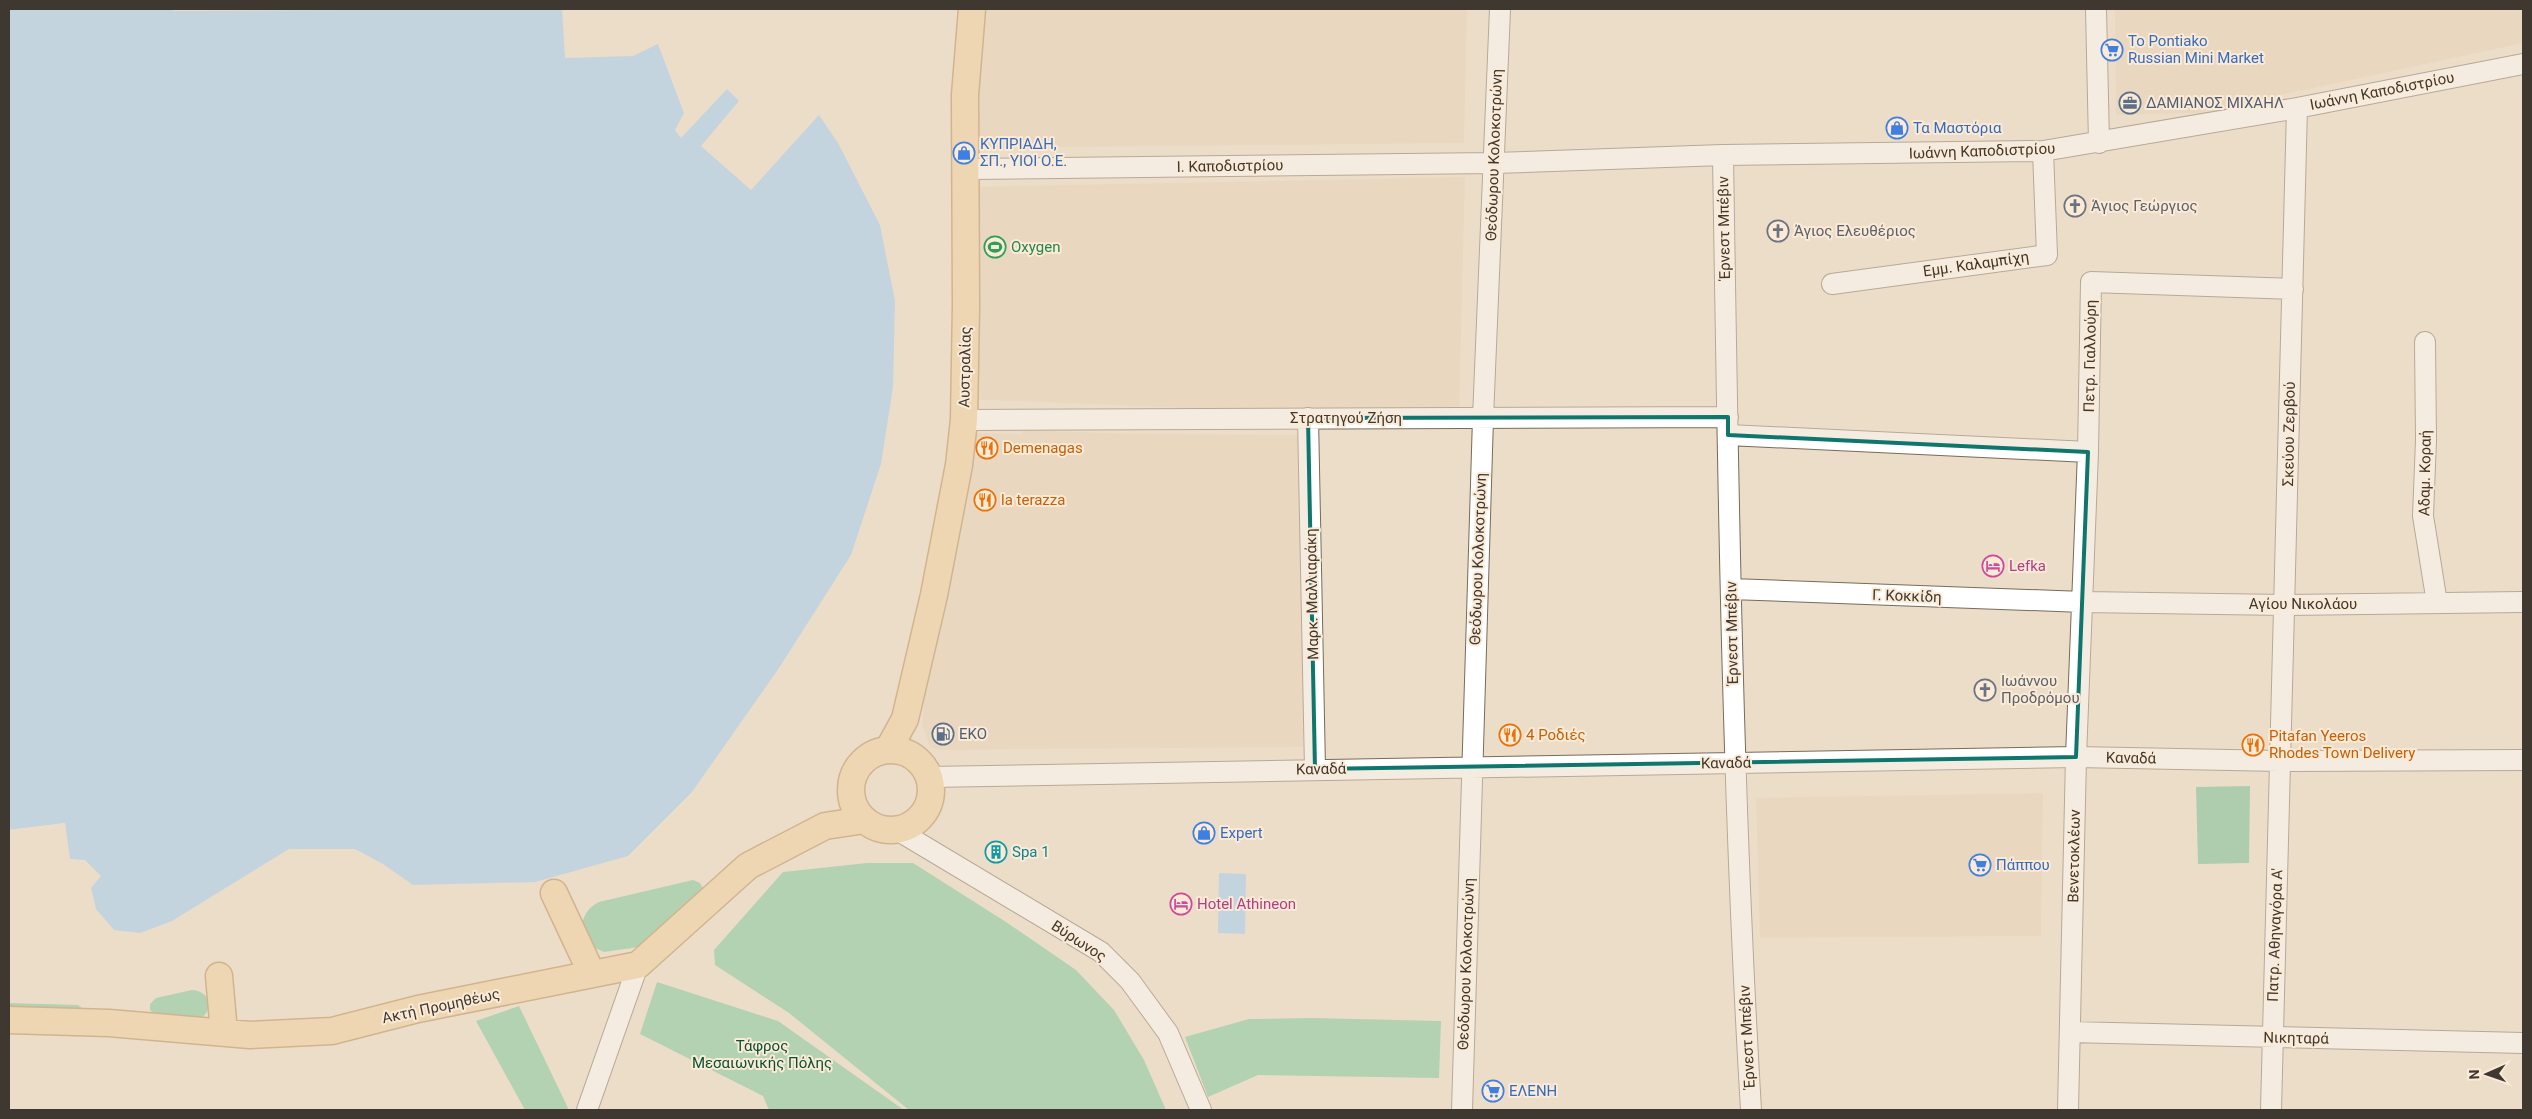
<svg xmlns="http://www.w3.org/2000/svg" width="2532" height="1119" viewBox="0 0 2532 1119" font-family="Roboto,sans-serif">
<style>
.built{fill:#e5d1b7}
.green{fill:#6cc598}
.forest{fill:#62bb8e}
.water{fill:#92c9f8}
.pier{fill:#ecddc9}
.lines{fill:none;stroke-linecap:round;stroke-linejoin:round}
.minor-casing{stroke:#786b59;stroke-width:22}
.major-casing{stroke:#ad8449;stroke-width:29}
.minor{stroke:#fff;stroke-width:20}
.major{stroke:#f2ce9a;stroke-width:26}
.marked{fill:none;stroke:#0f766e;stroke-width:4;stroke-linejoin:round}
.labels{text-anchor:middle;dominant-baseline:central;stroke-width:4;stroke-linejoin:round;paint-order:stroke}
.shop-label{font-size:15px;fill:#366cbe;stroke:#faead6;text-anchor:start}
.street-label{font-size:15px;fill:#3e3830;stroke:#faead6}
.service-label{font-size:15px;fill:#4e5e75;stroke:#faead6;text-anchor:start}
.worship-label{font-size:15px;fill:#5b616d;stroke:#faead6;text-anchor:start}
.leisure-label{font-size:15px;fill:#27864d;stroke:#faead6;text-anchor:start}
.food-label{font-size:15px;fill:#c56008;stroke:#faead6;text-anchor:start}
.hotel-label{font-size:15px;fill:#b23c85;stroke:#faead6;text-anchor:start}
.culture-label{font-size:15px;fill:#0d838f;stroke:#faead6;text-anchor:start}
.park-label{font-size:15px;fill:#085134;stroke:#faead6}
</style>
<rect width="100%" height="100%" fill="#ecddc9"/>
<!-- built -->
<path class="built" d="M978,9H1467L1464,143L971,148Z
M2115,9H2523V43L2197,113L2116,115Z
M1465,177L1459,414L1258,411L966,399L968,187Z
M1023,430L1134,434L1300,435L1303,747L940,750L930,747L922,724L924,698L974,433L1022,434Z
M2043,793L2041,936L1760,938L1756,798Z"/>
<!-- green -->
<path class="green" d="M867,863H913L1006,922L1076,970L1114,1010L1144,1060L1166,1110H909L789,1013L715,965L714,950L783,872Z
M693,880L700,883L704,890L639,947L604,952L591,946L582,925C584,914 589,907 599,902Z
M657,982L778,1021L904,1110H769L763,1096L640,1034Z
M192,990C210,991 214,1008 201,1019L155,1015L150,1010V1004L156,998Z
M9,1003L78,1005L83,1009L9,1012Z
M519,1006L569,1110H525L476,1021Z
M1312,1018L1441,1021L1439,1078L1258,1075L1208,1097L1185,1037L1249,1019Z"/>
<!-- forest -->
<path class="forest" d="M2250,786L2249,863L2198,864L2196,787Z"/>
<!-- water -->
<path class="water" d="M9,9H173V11L562,9L565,58L633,56L658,44L684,113L675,130L681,138L727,89L739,101L701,146L751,190L819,115L838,143L880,225L895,301L893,387L881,464L851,555L779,668L692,792L628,856L535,882L413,885L383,864L355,849H289L172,921L140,933L114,930L96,909L91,888L101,876L85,860L70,859L65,823L9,830Z
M1219,873L1246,874L1245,934L1218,933Z"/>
<!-- pier -->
<path class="pier" d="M65,823L69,862L63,826L9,832V830Z"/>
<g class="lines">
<!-- minor casing -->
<g class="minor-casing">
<path id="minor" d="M2096,9L2099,143
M1723,155C1728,474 1732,792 1751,1110
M966,169L1494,163L1723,155L2043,151L2297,108L2523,64
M1832,284L2047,255L2043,151
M2425,342L2426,440L2423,516L2437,603
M1308,418L1315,769
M964,420L1728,417
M1728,435L2088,452
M1731,589L2083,602L2285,605L2523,602
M929,777L2076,757L2281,761L2523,760
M897,830L1101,952L1130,981L1168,1033L1201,1110
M2070,1032L2523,1043
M587,1110L638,965
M1462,1110L1483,418L1500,9
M2068,1110L2076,757L2088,452L2091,282L2293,289
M2271,1110L2297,108"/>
</g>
<!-- major casing -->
<g class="major-casing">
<path id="major" d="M888,750L905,719L934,595L959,465L964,420L966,305L965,95L972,9
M851 790a40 40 0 1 1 80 0a40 40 0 1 1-80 0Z
M554,893L592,974
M219,976L224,1032
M9,1020L109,1023L250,1035L332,1031L418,1009L638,965L748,866L825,826L865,820"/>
</g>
<!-- minor -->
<use href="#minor" class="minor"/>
<!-- major -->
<use href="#major" class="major"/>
</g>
<!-- marked area -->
<path d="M0 0H2532V1119H0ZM1728,417V435L2088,452L2076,757L1315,769L1308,418Z" fill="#ecddc9" fill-opacity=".55" fill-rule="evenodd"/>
<path class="marked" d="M1728,417V435L2088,452L2076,757L1315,769L1308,418Z"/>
<!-- icons -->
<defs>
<g id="supermarket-ring" transform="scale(1.125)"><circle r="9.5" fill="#faead6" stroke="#3f7fe0" stroke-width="1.5"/><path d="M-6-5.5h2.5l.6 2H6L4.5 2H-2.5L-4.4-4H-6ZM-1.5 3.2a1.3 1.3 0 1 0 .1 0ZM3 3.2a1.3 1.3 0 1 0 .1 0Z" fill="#3f7fe0"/></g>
<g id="office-ring" transform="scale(1.125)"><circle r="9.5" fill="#faead6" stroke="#5c6f8a" stroke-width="1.5"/><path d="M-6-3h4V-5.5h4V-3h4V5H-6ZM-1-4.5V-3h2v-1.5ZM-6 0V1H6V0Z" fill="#5c6f8a"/></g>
<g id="shop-ring" transform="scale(1.125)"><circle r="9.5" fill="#faead6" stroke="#3f7fe0" stroke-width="1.5"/><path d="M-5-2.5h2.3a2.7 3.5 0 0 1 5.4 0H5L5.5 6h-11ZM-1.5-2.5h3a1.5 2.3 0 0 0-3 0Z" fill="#3f7fe0"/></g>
<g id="church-ring" transform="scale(1.125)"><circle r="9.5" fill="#faead6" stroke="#6b7280" stroke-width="1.5"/><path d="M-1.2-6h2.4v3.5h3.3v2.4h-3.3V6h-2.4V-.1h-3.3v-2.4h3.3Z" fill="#6b7280"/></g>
<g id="stadium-ring" transform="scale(1.125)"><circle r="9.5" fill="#faead6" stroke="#2e9e5b" stroke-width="1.5"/><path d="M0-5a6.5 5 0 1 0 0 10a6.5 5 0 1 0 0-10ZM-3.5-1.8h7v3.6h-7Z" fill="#2e9e5b"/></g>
<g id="restaurant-ring" transform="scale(1.125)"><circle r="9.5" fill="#faead6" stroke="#e8710a" stroke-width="1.5"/><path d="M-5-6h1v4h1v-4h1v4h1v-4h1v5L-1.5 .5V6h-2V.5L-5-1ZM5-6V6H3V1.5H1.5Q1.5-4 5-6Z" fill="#e8710a"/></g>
<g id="hotel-ring" transform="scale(1.125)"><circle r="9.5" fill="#faead6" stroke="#d1479c" stroke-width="1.5"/><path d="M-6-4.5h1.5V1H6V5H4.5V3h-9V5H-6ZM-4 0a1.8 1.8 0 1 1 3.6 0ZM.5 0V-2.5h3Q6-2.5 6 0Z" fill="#d1479c"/></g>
<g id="fuel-ring" transform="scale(1.125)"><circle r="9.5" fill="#faead6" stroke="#5c6f8a" stroke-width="1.5"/><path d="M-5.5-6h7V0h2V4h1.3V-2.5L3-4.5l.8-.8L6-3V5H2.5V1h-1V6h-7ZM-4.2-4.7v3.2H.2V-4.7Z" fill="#5c6f8a"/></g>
<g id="building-ring" transform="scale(1.125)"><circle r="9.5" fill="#faead6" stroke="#0f9aa8" stroke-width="1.5"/><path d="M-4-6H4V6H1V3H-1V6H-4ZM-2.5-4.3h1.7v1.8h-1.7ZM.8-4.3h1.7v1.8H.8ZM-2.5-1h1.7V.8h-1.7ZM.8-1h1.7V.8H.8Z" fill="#0f9aa8"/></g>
</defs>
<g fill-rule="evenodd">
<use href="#supermarket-ring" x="2112" y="50"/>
<use href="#office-ring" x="2130" y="103"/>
<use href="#shop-ring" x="1897" y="128"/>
<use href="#shop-ring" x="964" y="153"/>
<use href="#church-ring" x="2075" y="206"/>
<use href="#church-ring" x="1778" y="231"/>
<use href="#stadium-ring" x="995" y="247"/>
<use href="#restaurant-ring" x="987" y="448"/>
<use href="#restaurant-ring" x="985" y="500"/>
<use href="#hotel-ring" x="1993" y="566"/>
<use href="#church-ring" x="1985" y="690"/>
<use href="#fuel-ring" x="943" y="734"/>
<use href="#restaurant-ring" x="1510" y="735"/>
<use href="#restaurant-ring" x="2253" y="745"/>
<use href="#shop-ring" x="1204" y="833"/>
<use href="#building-ring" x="996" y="852"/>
<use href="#supermarket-ring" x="1980" y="865"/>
<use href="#hotel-ring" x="1181" y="904"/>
<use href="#supermarket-ring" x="1493" y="1091"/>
</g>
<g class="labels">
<!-- shop labels -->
<g class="shop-label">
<text x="2128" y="41">To Pontiako<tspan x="2128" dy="17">Russian Mini Market</tspan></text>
<text x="1913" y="128">Τα Μαστόρια</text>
<text x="980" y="144">ΚΥΠΡΙΑΔΗ,<tspan x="980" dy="17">ΣΠ., ΥΙΟΙ Ο.Ε.</tspan></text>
<text x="1220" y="833">Expert</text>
<text x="1996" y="865">Πάππου</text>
<text x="1509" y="1091">ΕΛΕΝΗ</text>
</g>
<!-- street labels -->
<g class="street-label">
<text transform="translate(2382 91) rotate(-11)">Ιωάννη Καποδιστρίου</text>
<text transform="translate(1982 151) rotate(-2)">Ιωάννη Καποδιστρίου</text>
<text transform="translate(1494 155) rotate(-88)">Θεόδωρου Κολοκοτρώνη</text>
<text transform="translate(1230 166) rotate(-1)">Ι. Καποδιστρίου</text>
<text transform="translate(1724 228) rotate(-91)">Έρνεστ Μπέβιν</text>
<text transform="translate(1976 264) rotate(-8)">Εμμ. Καλαμπίχη</text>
<text transform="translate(2090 356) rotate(-89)">Πετρ. Γιαλλούρη</text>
<text transform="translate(965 367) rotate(-89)">Αυστραλίας</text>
<text x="1346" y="418">Στρατηγού Ζήση</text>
<text transform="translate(2289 434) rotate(-89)">Σκεύου Ζερβού</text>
<text transform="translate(2425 473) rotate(-89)">Αδαμ. Κοραή</text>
<text transform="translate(1478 559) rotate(-88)">Θεόδωρου Κολοκοτρώνη</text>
<text transform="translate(1312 594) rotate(-91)">Μαρκ. Μαλλιαράκη</text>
<text transform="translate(1907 596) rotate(2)">Γ. Κοκκίδη</text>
<text x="2303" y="604">Αγίου Νικολάου</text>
<text transform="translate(1732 633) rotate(-91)">Έρνεστ Μπέβιν</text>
<text transform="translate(2131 758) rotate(1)">Καναδά</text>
<text transform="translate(1726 763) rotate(-1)">Καναδά</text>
<text transform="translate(1321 769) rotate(-1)">Καναδά</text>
<text transform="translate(2074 856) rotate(-89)">Βενετοκλέων</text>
<text transform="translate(2275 935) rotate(-88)">Πατρ. Αθηναγόρα Α'</text>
<text transform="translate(1079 941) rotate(33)">Βύρωνος</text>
<text transform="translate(1466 964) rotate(-88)">Θεόδωρου Κολοκοτρώνη</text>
<text transform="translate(441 1006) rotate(-12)">Ακτή Προμηθέως</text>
<text transform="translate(1747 1037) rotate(-93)">Έρνεστ Μπέβιν</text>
<text transform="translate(2296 1038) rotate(1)">Νικηταρά</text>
</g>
<!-- service labels -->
<g class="service-label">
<text x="2146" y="103">ΔΑΜΙΑΝΟΣ ΜΙΧΑΗΛ</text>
<text x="959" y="734">EKO</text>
</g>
<!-- worship labels -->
<g class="worship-label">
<text x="2091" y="206">Άγιος Γεώργιος</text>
<text x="1794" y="231">Άγιος Ελευθέριος</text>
<text x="2001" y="681">Ιωάννου<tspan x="2001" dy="17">Προδρόμου</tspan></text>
</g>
<!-- leisure labels -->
<g class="leisure-label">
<text x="1011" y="247">Oxygen</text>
</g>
<!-- food labels -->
<g class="food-label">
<text x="1003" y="448">Demenagas</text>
<text x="1001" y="500">la terazza</text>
<text x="1526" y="735">4 Ροδιές</text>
<text x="2269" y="736">Pitafan Yeeros<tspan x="2269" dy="17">Rhodes Town Delivery</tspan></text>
</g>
<!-- hotel labels -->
<g class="hotel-label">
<text x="2009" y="566">Lefka</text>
<text x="1197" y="904">Hotel Athineon</text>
</g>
<!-- culture labels -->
<g class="culture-label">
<text x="1012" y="852">Spa 1</text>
</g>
<!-- park labels -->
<g class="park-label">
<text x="762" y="1046">Τάφρος<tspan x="762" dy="17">Μεσαιωνικής Πόλης</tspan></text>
</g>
</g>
<!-- border -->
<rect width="2532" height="1119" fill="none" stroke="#3e3830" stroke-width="20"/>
<!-- north arrow -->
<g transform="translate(2487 1074) rotate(268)" stroke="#faead6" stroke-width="4" paint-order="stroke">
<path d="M0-4L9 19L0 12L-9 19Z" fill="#3e3830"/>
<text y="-8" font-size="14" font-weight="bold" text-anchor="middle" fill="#3e3830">N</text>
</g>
</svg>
